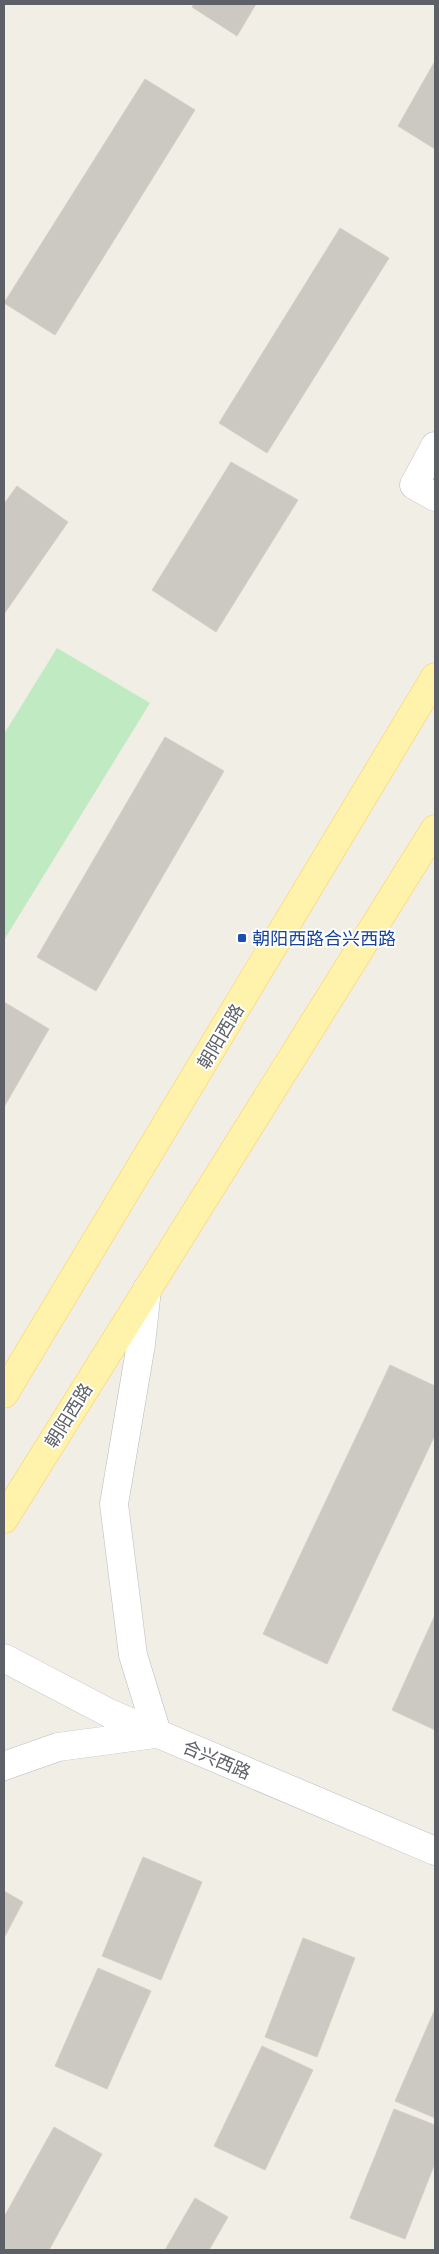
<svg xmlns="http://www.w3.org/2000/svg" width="439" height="2254" viewBox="0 0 439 2254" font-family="Lato,'Noto Sans SC',sans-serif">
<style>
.green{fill:#c0eac1}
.building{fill:#ccc8c2;stroke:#d6d0c3}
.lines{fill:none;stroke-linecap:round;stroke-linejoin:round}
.minor-casing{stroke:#b8bbc0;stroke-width:29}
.major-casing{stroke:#fcd053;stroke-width:29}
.minor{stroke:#fff;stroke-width:28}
.major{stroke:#fff3ac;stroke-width:28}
.transit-dot{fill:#1a4fb4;stroke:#fff;stroke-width:2}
.labels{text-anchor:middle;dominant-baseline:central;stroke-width:4;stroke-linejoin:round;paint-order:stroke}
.transit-label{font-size:18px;fill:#164399;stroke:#fff;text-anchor:start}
.street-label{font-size:18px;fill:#5d6167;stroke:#fff}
</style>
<rect width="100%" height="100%" fill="#f1eee5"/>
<!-- green -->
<path class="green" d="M57,648L150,703L4,940V734Z"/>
<!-- building -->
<path class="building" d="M194,4H256L237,36L192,7Z
M435,61V149L398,126Z
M145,79L195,110L55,335L4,303Z
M340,228L389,258L267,453L219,423Z
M231,462L298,500L216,632L152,590Z
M17,486L68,522L4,614V504Z
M165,737L224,771L96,991L37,957Z
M4,1002L49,1029L4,1107Z
M390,1365L435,1386V1435L327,1664L263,1634Z
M435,1615V1730L392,1710Z
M143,1857L202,1882L161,1980L102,1956Z
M4,1891L23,1902L4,1938Z
M303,1938L355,1958L317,2057L265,2037Z
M98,1968L151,1991L107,2089L55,2066Z
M435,2009V2118L395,2101Z
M262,2046L313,2070L265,2170L214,2146Z
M394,2109L435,2125V2163L405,2239L350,2218Z
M54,2127L102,2154L49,2250H4V2217Z
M195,2198L228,2217L209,2250H165Z"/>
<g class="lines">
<!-- minor casing -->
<g class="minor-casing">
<path id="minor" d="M435,446L414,485L435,497
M147,1289L141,1344L114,1504L133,1655L157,1733
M4,1658L109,1713L435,1851
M4,1766L58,1747L155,1734"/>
</g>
<!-- major casing -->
<g class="major-casing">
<path id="major" d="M4,1394L435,677
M4,1519L435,829"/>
</g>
<!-- minor -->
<use href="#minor" class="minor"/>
<!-- major -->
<use href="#major" class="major"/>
</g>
<!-- markers -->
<rect class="transit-dot" x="237" y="933" width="10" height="10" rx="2.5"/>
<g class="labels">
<!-- transit labels -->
<g class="transit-label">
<text x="252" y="938">朝阳西路合兴西路</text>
</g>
<!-- street labels -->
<g class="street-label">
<text transform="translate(220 1036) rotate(-59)">朝阳西路</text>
<text transform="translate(68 1415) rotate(-58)">朝阳西路</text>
<text transform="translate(217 1759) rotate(23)">合兴西路</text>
</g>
</g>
<!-- border -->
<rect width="439" height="2254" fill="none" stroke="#5d6167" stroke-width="10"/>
</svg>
